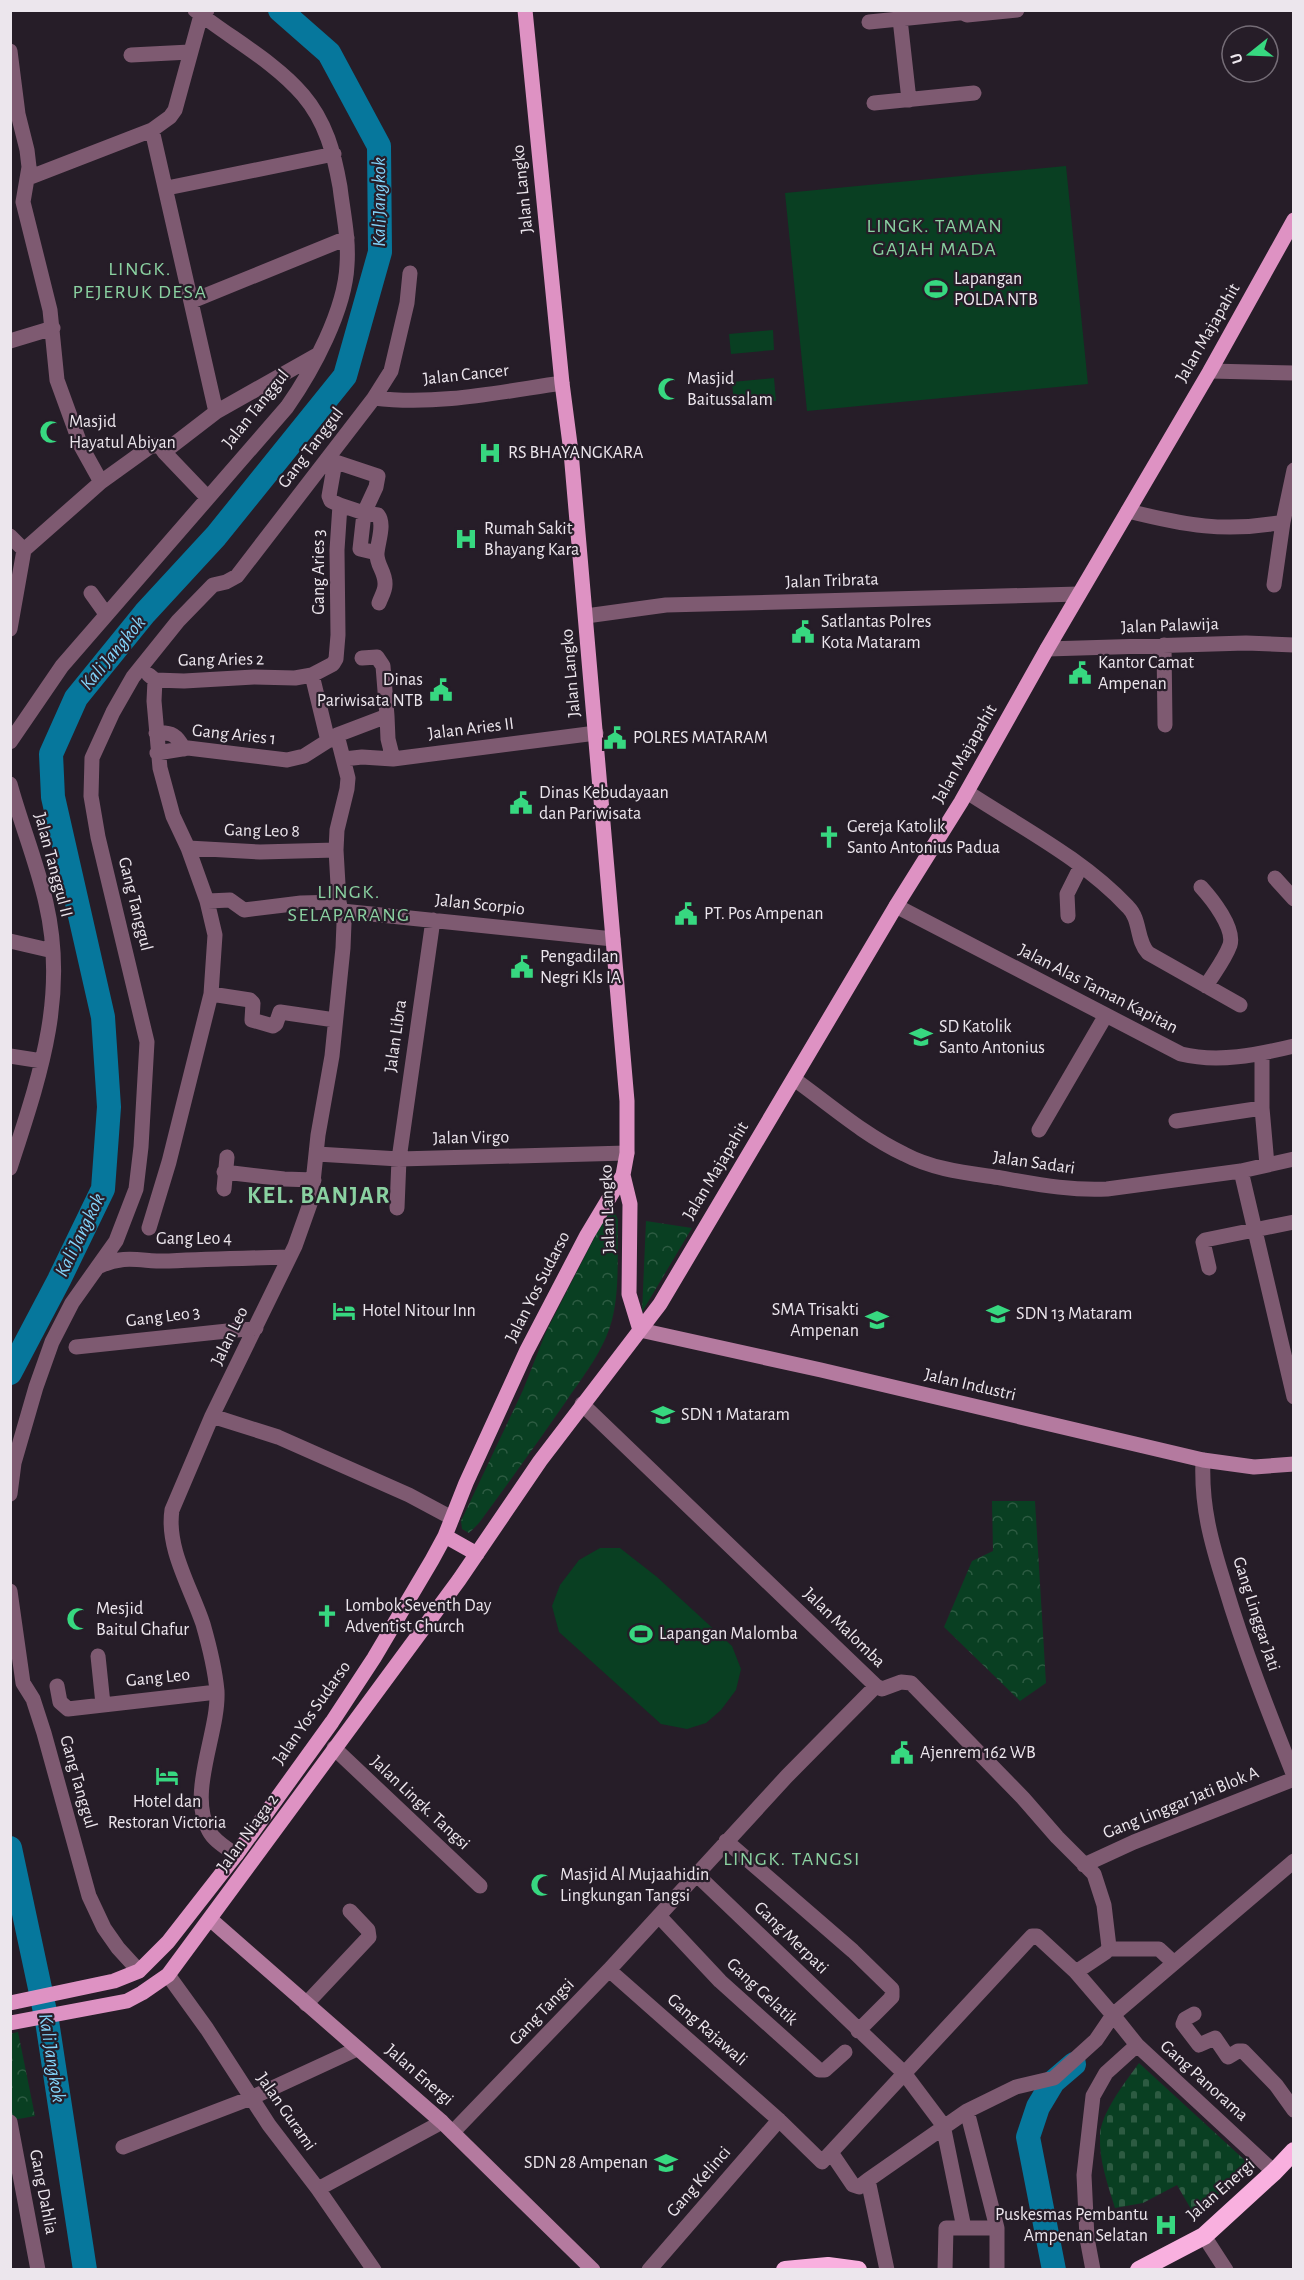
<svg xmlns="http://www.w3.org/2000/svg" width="1304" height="2280" viewBox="0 0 1304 2280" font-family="'Alegreya Sans',sans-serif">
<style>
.forest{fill:url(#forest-crowns)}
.cemetery{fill:url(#cemetery-stones)}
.garden{fill:#093f22}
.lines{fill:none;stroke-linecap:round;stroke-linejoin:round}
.river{stroke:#06779c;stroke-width:24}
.street{stroke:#7e5a71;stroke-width:15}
.secondary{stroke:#b47a9f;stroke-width:15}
.primary{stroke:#de92c3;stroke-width:15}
.highway{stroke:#f9b0df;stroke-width:18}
.labels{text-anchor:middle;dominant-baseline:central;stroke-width:4.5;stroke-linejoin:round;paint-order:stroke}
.street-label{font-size:18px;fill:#ece6ed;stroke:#261d28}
.poi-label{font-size:18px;fill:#ece6ed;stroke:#261d28;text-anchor:start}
.water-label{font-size:20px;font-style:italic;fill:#83d4fa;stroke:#261d28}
.neighbourhood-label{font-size:20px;letter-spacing:1.5px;fill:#8ad1a1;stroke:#261d28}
.district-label{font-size:24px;font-weight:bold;letter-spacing:1.5px;fill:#8ad1a1;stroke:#261d28}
</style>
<defs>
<pattern id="forest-crowns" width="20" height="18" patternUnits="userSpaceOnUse" patternTransform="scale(1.5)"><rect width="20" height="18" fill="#093f22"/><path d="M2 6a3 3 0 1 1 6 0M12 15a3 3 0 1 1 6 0" fill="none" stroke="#2d5b42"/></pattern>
<pattern id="cemetery-stones" width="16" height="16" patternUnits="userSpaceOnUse" patternTransform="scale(1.5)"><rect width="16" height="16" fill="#093f22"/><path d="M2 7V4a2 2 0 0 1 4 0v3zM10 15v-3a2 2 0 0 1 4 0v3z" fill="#2d5b42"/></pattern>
</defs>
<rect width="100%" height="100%" fill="#261d28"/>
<!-- forest -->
<path class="forest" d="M610,1210L614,1211L618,1220C617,1252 620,1289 612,1320C604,1350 584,1375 567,1400C538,1442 509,1482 479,1523L469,1533L462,1529L461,1521L523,1390L546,1332L607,1213Z
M646,1221L692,1228L642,1312Z
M992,1501H1035L1046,1683L1020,1701L944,1627L972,1561L993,1551Z
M18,2032L35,2116L13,2120L10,2107V2034Z"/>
<!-- cemetery -->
<path class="cemetery" d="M1139,2063L1250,2165L1195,2216L1177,2185L1143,2203L1115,2208C1108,2185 1099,2161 1100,2136C1100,2114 1126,2081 1139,2063Z"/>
<!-- garden -->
<path class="garden" d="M1066,166L1088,384L807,411L785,193Z
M773,330L774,350L731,354L729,334Z
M774,378L776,401L734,404L732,382Z
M600,1548H620L657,1577L732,1646L741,1669L736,1690L721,1710L706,1723L687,1729L661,1724L559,1632L552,1606L560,1585L579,1560Z"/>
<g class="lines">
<!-- river -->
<path class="river" d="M10,1373L59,1280L103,1189L109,1107L103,1017L53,797L51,754L76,698L145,613L216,536L345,376L380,252L379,146L329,53L280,10
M10,1848L47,2021L85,2270
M1054,2270L1028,2137L1038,2107L1053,2082L1074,2064"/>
<!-- street -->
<path class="street" d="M956,10L967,15L1017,10
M900,19L909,100
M869,22L959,13
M10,51L18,114L27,150L29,167L23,202L50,310L57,380L81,446L101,482L24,550
M131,55L190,52
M874,103L974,93
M152,130L216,412
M28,178L152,130L170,117L175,110L201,15L207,10
M167,188L334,154
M192,301L347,238
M10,341L53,328
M1210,371L1294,373
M374,398C436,406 500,392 562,383
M164,452L207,497
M327,459L378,476L376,487L364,513L378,515C385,524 378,541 377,553C376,565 386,572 385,585C385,591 381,597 379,603
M101,482L151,446L159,445L164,452L216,412L317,355
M340,505L364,513L360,549L377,553
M1128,511C1184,525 1225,533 1283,522
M10,536L24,550
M1274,585L1283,522L1294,470
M91,593L106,614
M586,616L666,605L1079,594
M10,629L24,550
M1164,645L1165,725
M1047,649L1246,643L1294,645
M149,675L155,680L184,681L254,677L295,678L312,675L333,664L336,659L338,635L337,550L340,505L331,501L329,496L335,462
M312,675L328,741
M387,716L388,739L393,759L596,733
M156,733C172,732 177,735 184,749
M10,742L62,666L287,407C313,370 345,310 347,265C349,238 343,213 340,187C334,153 326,122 303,95C274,61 230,38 195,10
M157,753L188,748L287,760L304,756L337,735
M344,759L362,757L393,759
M10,784C21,824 37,863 46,903C68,998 39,1078 10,1168
M967,792C1022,828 1083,859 1128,907C1141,920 1136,940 1148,953L1240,1005
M188,848L260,852L336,850
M1275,878L1294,899
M1201,887C1212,899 1235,928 1230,945C1225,959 1214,973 1206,986
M208,901L230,900L244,910L301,903L339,902
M896,906L1181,1054C1218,1063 1257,1055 1294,1046
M342,911L613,939
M1068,916L1067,894L1081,866
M10,941L53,951
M211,994L250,1000L253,1003L252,1020L273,1026L276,1024L280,1012L335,1020
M1262,1054V1108L1267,1165
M10,1056L42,1061
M794,1079C829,1104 864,1135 904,1154C934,1170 968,1173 1001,1178C1036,1184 1071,1191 1107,1189L1241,1171L1294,1159
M1176,1121L1262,1108
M1039,1130L1106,1015
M317,1154L399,1159L627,1153
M1241,1171L1294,1397
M224,1172L284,1179L314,1180
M224,1189L227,1157
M397,1208L399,1159L433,920
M149,1228L169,1162L211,994L215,935L207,901L188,848L173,816L160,768L154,701L155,680
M100,1266C125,1254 143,1262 169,1261C209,1259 249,1258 289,1257
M1209,1268L1203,1242L1205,1240L1294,1222
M76,1347L256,1328
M212,1416L278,1437L409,1495L452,1518
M1203,1460C1201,1506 1211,1542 1225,1586C1244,1650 1269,1713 1294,1776
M10,1494L14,1463L36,1387L52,1342L72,1303L116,1241L136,1189L141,1147L147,1042L98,837L91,796L92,758L113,712L133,677L178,621L213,585L226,582L237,576L374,398L391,371L407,303L410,273
M10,1591L23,1683L33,1699L44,1733L89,1896L104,1928L118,1948L139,1971
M98,1656L103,1704
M57,1686L60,1702L68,1709L217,1692
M334,1748L480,1886
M726,1841L853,1951L892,1989V1997L858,2031
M236,1855C227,1848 214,1841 209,1831C187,1793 219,1733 217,1691C215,1669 209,1645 203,1624C191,1588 166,1548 172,1510L212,1416L295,1246L311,1201L318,1135L332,1056L343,948L344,923L339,902L336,850L337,830L347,789L348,778L337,735L387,716L383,666L377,657L362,658
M1084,1865L1134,1842L1294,1779
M696,1874L904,2073L943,2125L964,2228
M659,1916L720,1981L819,2070H825L845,2052
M1108,1949H1159L1173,1962
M609,1970L779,2120L822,2162L1032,1936H1037L1076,1972L1106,1952L1109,1947L1104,1905L1094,1874L1057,1837L1023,1798L911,1683L901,1682L882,1689L876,1686
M1076,1972L1113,2015L1294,1861
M168,1975L207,2029L269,2125L318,2189L374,2270
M306,2004L369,1937L368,1930L350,1911
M1194,2014L1185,2019L1183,2024L1199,2045L1215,2038L1228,2057L1238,2051H1243L1276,2085L1294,2110
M967,2111L997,2228V2270
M10,2122L38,2270
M453,2132L609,1970L787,1776L876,1686L582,1404
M123,2147L251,2098L357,2049
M832,2154L853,2185L859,2187L868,2180L887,2270
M868,2180L967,2111L1016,2087L1054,2078L1096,2040L1113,2015L1137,2045L1274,2172
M318,2189L442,2122
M1204,2236L1226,2270
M649,2270L779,2120
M945,2270L946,2228H997
M1093,2270L1087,2238L1084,2175L1093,2096L1106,2073L1137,2045"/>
<!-- secondary -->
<path class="secondary" d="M640,1330L821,1370L1203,1460L1254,1467L1294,1464
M210,1919L442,2122L593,2270"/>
<!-- primary -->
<path class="primary" d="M525,10L562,383L571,452L627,1101V1153L623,1175L630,1204L629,1294L640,1330
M445,1536L477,1554
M10,2003L114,1981L139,1971L168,1942L236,1855L332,1722L374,1658L432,1560L445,1536L466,1483L526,1352L587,1235L623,1175
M10,2023L127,2001L142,1993L168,1975L459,1580L540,1461L660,1304L896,906L961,802L1047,649L1210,371L1294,220"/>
<!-- highway -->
<path class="highway" d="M785,2270L828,2266L858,2270
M1139,2270L1204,2236L1274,2172L1294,2151"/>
</g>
<!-- icons -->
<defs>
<g id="stadium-bare" transform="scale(1.8)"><path d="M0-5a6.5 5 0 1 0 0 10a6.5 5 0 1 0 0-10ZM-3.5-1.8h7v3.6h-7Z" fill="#37d880" stroke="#261d28" stroke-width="2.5" paint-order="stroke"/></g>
<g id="mosque-bare" transform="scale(1.8)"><path d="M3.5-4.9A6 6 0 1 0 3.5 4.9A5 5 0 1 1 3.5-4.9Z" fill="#37d880" stroke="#261d28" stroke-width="2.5" paint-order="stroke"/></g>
<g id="hospital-bare" transform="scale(1.8)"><path d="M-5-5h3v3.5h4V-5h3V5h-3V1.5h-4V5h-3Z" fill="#37d880" stroke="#261d28" stroke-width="2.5" paint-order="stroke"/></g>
<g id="civic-bare" transform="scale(1.8)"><path d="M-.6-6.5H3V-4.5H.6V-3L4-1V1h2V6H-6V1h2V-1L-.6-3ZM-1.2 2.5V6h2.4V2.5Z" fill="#37d880" stroke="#261d28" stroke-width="2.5" paint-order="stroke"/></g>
<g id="church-bare" transform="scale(1.8)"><path d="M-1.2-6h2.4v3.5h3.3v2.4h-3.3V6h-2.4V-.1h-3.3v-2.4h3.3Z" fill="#37d880" stroke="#261d28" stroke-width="2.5" paint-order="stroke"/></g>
<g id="school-bare" transform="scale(1.8)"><path d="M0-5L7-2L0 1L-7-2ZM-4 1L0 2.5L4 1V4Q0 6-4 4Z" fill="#37d880" stroke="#261d28" stroke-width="2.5" paint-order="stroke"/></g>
<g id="hotel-bare" transform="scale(1.8)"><path d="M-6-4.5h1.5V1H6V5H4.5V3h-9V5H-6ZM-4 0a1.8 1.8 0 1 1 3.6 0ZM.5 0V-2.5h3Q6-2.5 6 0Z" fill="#37d880" stroke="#261d28" stroke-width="2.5" paint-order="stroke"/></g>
</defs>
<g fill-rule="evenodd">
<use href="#stadium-bare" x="936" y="289"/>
<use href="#mosque-bare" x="669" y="389"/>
<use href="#mosque-bare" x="51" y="432"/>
<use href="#hospital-bare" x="490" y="453"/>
<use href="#hospital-bare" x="466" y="539"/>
<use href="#civic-bare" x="803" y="632"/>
<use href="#civic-bare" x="1080" y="673"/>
<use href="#civic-bare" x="441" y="690"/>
<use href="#civic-bare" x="615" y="738"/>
<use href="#civic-bare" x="521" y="803"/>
<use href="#church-bare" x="829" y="837"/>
<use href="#civic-bare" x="686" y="914"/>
<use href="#civic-bare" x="522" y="967"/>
<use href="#school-bare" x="921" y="1037"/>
<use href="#hotel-bare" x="344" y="1311"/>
<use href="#school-bare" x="998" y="1314"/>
<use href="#school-bare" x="877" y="1320"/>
<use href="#school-bare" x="663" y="1415"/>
<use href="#church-bare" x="327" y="1616"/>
<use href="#mosque-bare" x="78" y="1619"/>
<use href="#stadium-bare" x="641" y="1634"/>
<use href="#civic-bare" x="902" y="1753"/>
<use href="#hotel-bare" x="167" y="1776"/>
<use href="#mosque-bare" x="542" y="1885"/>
<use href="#school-bare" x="666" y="2163"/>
<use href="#hospital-bare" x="1166" y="2225"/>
</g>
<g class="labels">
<!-- street labels -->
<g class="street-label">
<text transform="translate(523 189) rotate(-96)">Jalan Langko</text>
<text transform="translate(1208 333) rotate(-60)">Jalan Majapahit</text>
<text transform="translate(466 375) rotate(-6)">Jalan Cancer</text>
<text transform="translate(256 409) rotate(-51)">Jalan Tanggul</text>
<text transform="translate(311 448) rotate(-53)">Gang Tanggul</text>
<text transform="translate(319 572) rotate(-90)">Gang Aries 3</text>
<text transform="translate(832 581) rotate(-2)">Jalan Tribrata</text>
<text transform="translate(1170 626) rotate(-2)">Jalan Palawija</text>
<text transform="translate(221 660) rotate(-1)">Gang Aries 2</text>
<text transform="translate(571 673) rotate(-95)">Jalan Langko</text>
<text transform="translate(471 729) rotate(-7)">Jalan Aries II</text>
<text transform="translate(234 735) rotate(6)">Gang Aries 1</text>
<text transform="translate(965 754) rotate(-60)">Jalan Majapahit</text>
<text transform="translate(262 831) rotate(1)">Gang Leo 8</text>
<text transform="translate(53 865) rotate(75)">Jalan Tanggul II</text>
<text transform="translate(135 904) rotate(76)">Gang Tanggul</text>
<text transform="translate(480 905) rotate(6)">Jalan Scorpio</text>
<text transform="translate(1098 989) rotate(27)">Jalan Alas Taman Kapitan</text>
<text transform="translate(396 1036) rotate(-82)">Jalan Libra</text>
<text transform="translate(471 1138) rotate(-1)">Jalan Virgo</text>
<text transform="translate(1034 1163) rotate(8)">Jalan Sadari</text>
<text transform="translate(716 1171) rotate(-59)">Jalan Majapahit</text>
<text transform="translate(608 1209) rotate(-92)">Jalan Langko</text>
<text x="194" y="1239">Gang Leo 4</text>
<text transform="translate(538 1287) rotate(-63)">Jalan Yos Sudarso</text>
<text transform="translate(163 1317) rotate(-7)">Gang Leo 3</text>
<text transform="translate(230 1336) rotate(-64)">Jalan Leo</text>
<text transform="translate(970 1385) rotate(13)">Jalan Industri</text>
<text transform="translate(1256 1614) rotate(72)">Gang Linggar Jati</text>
<text transform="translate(844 1628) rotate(44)">Jalan Malomba</text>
<text transform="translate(158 1678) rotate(-6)">Gang Leo</text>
<text transform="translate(312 1713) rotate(-55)">Jalan Yos Sudarso</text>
<text transform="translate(78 1782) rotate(74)">Gang Tanggul</text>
<text transform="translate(420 1803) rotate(43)">Jalan Lingk. Tangsi</text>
<text transform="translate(1181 1803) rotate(-22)">Gang Linggar Jati Blok A</text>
<text transform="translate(248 1833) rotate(-54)">Jalan Niaga 2</text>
<text transform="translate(791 1938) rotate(44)">Gang Merpati</text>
<text transform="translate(762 1992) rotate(43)">Gang Gelatik</text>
<text transform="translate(542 2012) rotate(-46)">Gang Tangsi</text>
<text transform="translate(707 2030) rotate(41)">Gang Rajawali</text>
<text transform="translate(419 2075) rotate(41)">Jalan Energi</text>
<text transform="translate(1204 2081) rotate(42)">Gang Panorama</text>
<text transform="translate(286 2112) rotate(55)">Jalan Gurami</text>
<text transform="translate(699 2182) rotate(-49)">Gang Kelinci</text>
<text transform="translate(1221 2190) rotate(-41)">Jalan Energi</text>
<text transform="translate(43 2192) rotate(79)">Gang Dahlia</text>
</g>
<!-- poi labels -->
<g class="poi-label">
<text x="954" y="279">Lapangan<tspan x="954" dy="21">POLDA NTB</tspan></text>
<text x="687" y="379">Masjid<tspan x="687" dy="21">Baitussalam</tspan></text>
<text x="69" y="422">Masjid<tspan x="69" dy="21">Hayatul Abiyan</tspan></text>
<text x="508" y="453">RS BHAYANGKARA</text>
<text x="484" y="529">Rumah Sakit<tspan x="484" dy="21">Bhayang Kara</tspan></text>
<text x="821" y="622">Satlantas Polres<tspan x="821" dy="21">Kota Mataram</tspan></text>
<text x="1098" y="663">Kantor Camat<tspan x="1098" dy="21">Ampenan</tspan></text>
<text x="423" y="680" text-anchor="end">Dinas<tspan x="423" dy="21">Pariwisata NTB</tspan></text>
<text x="633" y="738">POLRES MATARAM</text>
<text x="539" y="793">Dinas Kebudayaan<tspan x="539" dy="21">dan Pariwisata</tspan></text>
<text x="847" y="827">Gereja Katolik<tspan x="847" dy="21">Santo Antonius Padua</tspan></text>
<text x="704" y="914">PT. Pos Ampenan</text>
<text x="540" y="957">Pengadilan<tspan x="540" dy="21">Negri Kls IA</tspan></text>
<text x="939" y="1027">SD Katolik<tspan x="939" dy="21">Santo Antonius</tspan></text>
<text x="859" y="1310" text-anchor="end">SMA Trisakti<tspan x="859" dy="21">Ampenan</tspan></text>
<text x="362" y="1311">Hotel Nitour Inn</text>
<text x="1016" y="1314">SDN 13 Mataram</text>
<text x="681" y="1415">SDN 1 Mataram</text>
<text x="345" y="1606">Lombok Seventh Day<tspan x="345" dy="21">Adventist Church</tspan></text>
<text x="96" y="1609">Mesjid<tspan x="96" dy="21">Baitul Ghafur</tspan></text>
<text x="659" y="1634">Lapangan Malomba</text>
<text x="920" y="1753">Ajenrem 162 WB</text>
<text x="167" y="1802" text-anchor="middle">Hotel dan<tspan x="167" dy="21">Restoran Victoria</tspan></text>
<text x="560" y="1875">Masjid Al Mujaahidin<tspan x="560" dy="21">Lingkungan Tangsi</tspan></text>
<text x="648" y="2163" text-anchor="end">SDN 28 Ampenan</text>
<text x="1148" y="2215" text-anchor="end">Puskesmas Pembantu<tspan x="1148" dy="21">Ampenan Selatan</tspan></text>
</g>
<!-- water labels -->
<g class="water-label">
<text transform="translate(379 202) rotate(-90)">Kali Jangkok</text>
<text transform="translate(113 653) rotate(-50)">Kali Jangkok</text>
<text transform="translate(80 1235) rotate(-64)">Kali Jangkok</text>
<text transform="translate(52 2058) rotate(81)">Kali Jangkok</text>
</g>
<!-- neighbourhood labels -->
<g class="neighbourhood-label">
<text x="935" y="226">LINGK. TAMAN<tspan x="935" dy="23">GAJAH MADA</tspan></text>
<text x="140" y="269">LINGK.<tspan x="140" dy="23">PEJERUK DESA</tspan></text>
<text x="349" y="892">LINGK.<tspan x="349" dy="23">SELAPARANG</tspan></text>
<text x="792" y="1859">LINGK. TANGSI</text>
</g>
<!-- district labels -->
<g class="district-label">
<text x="319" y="1196">KEL. BANJAR</text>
</g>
</g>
<!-- border -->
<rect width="1304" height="2280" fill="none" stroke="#ece6ed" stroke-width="24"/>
<!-- north arrow -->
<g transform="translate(1250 54) rotate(252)"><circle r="28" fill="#261d28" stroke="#756d77" stroke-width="1.5"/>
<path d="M0-4.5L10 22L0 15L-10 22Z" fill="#37d880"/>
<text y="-9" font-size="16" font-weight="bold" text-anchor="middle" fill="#ece6ed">U</text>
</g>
</svg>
